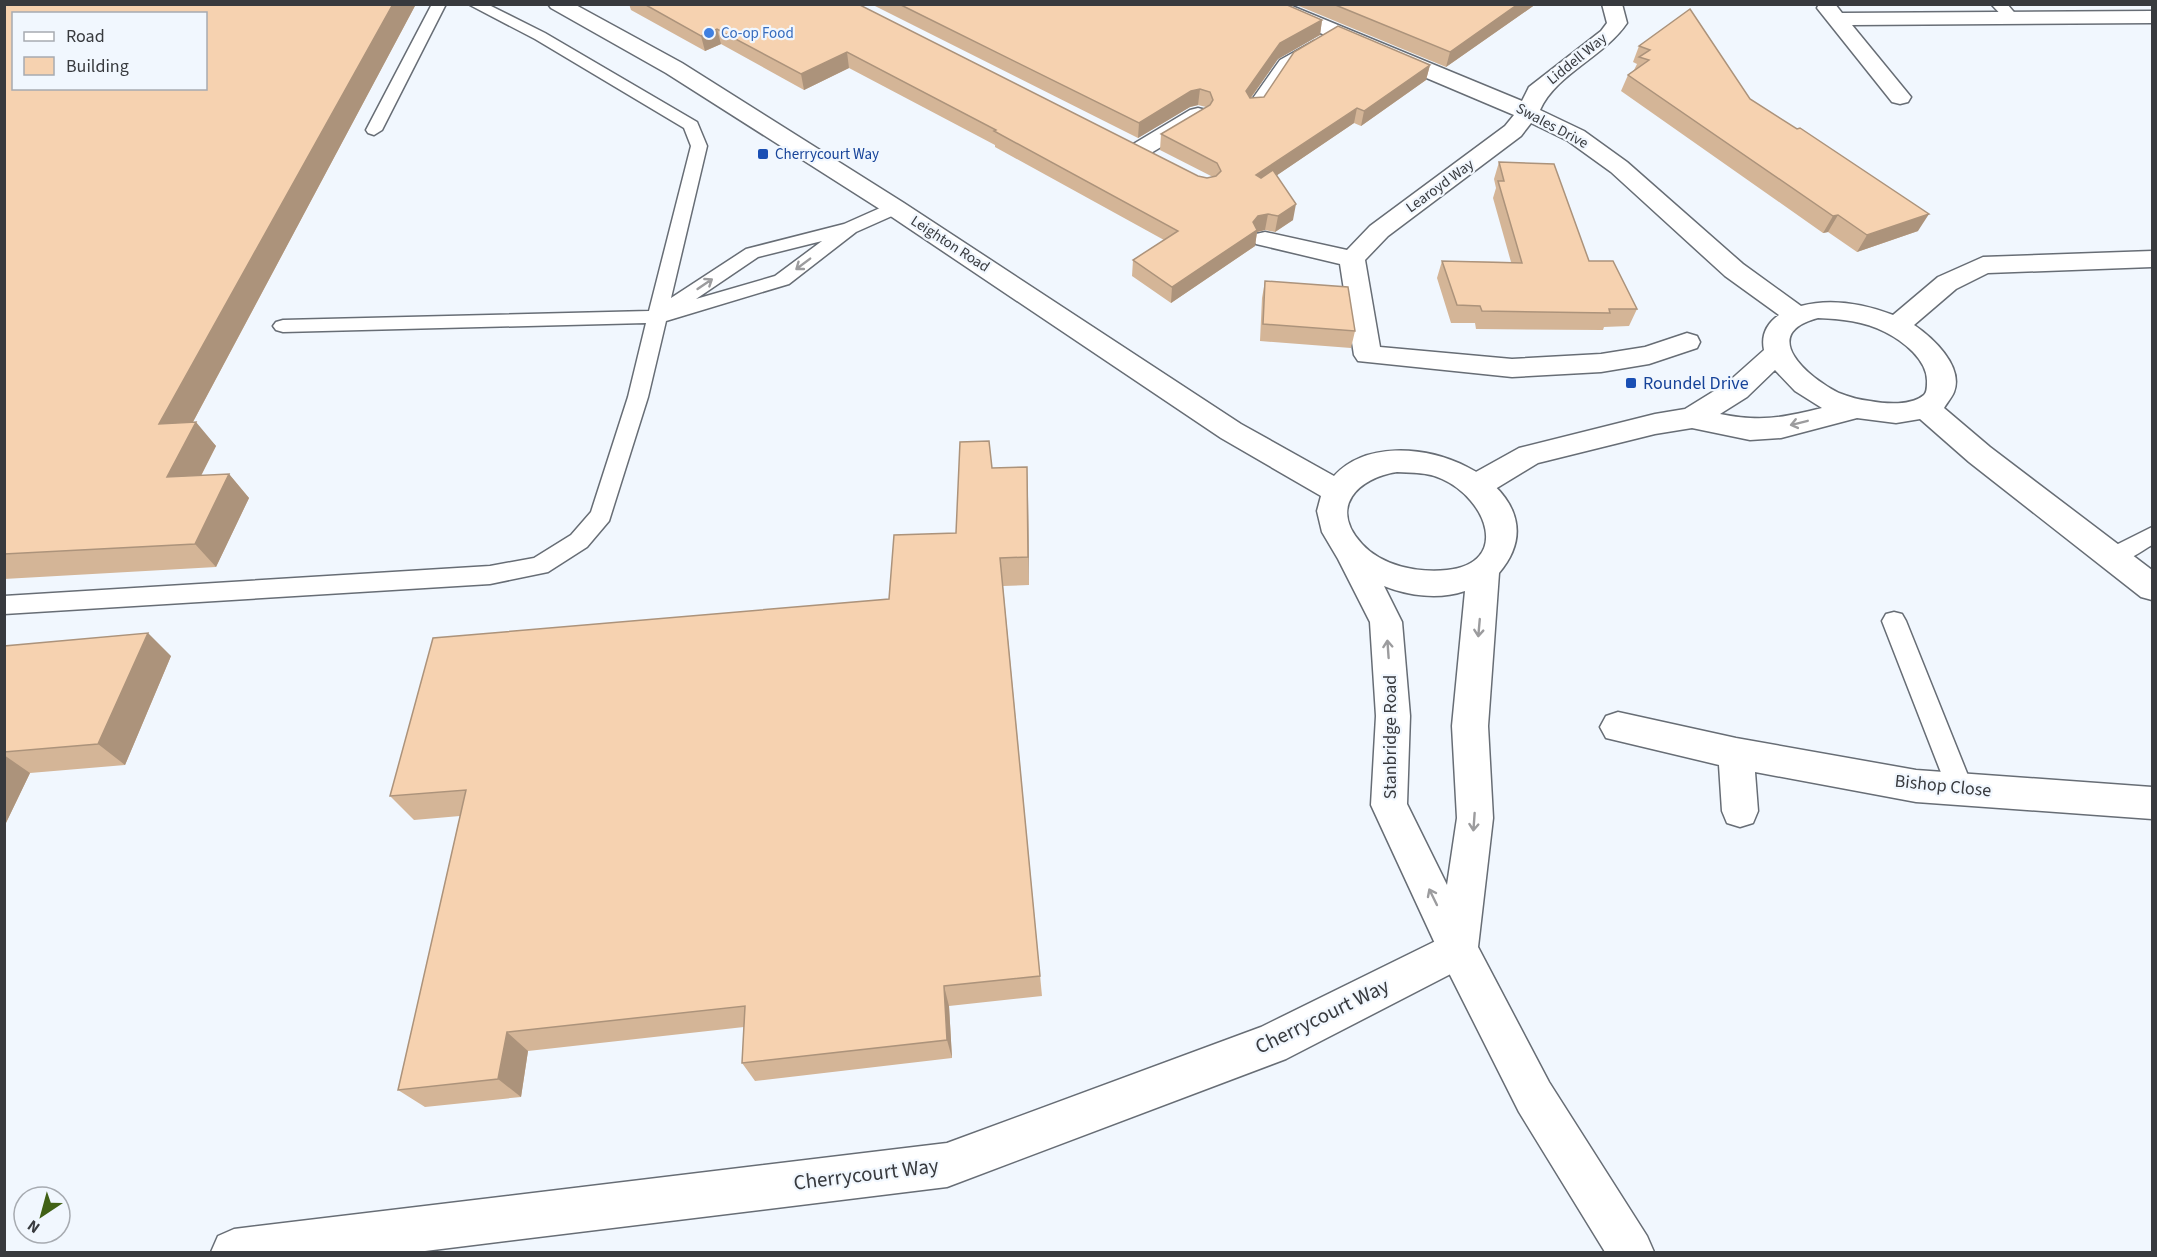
<svg xmlns="http://www.w3.org/2000/svg" width="2157" height="1257" viewBox="0 0 2157 1257" font-family="'Source Sans 3',sans-serif">
<style>
.lines{fill:none;stroke-linecap:round;stroke-linejoin:round}
.service-casing{stroke:#676d75;stroke-width:3}
.minor-casing{stroke:#676d75;stroke-width:3}
.tertiary-casing{stroke:#676d75;stroke-width:3}
.service{fill:#fff;fill-rule:evenodd}
.minor{fill:#fff;fill-rule:evenodd}
.tertiary{fill:#fff;fill-rule:evenodd}
.wall{fill:#d4b597}
.shaded-wall{fill:#ac937b}
.building{fill:#f6d2b0;stroke:#ac937b;stroke-width:1.5;fill-rule:evenodd}
.oneway{stroke:#9c9c9e}
.shop-dot{fill:#3f7fe0;stroke:#f1f7fe;stroke-width:2}
.transit-dot{fill:#1a4fb4;stroke:#f1f7fe;stroke-width:2}
.labels{text-anchor:middle;dominant-baseline:central;stroke-width:4.5;stroke-linejoin:round;paint-order:stroke}
.far-shop-label{font-size:15px;fill:#366cbe;stroke:#f1f7fe;text-anchor:start}
.far-street-label{font-size:15px;fill:#383a3e;stroke:#f1f7fe}
.far-transit-label{font-size:15px;fill:#164399;stroke:#f1f7fe;text-anchor:start}
.transit-label{font-size:18px;fill:#164399;stroke:#f1f7fe;text-anchor:start}
.street-label{font-size:18px;fill:#383a3e;stroke:#f1f7fe}
.near-street-label{font-size:21px;fill:#383a3e;stroke:#f1f7fe}
</style>
<rect width="100%" height="100%" fill="#f1f7fe"/>
<g class="lines">
<!-- service casing -->
<g class="service-casing">
<path id="service" d="M432,4H446L382,130L374,135L368,133L366,130Z
M468,4H487L545,33L697,122L707,146L671,298L746,249L844,224L889,204H901L904,208L901,212L856,232L789,284L666,321L648,397L609,521L587,547L548,572L490,584L4,614V596L490,566L534,558L571,535L591,512L628,397L646,323L283,332L276,330L273,326L276,322L283,320L649,311L691,146L684,128L535,39ZM822,241L775,276L696,299L758,257Z
M1991,4H2007L2019,18L2017,21H2007Z
M1314,41L1322,46L1319,49L1290,66L1260,111H1248L1246,108L1280,60Z
M2152,527V545C2138,553 2122,567 2106,562L2103,556L2106,550Z
M1894,612L1902,614L1906,621L1973,788L1969,796L1960,800L1951,796L1947,788L1882,621L1886,614Z"/>
</g>
<!-- minor casing -->
<g class="minor-casing">
<path id="minor" d="M1258,4H1287L1522,101L1529,87L1601,31L1607,23L1602,4H1622L1627,23C1604,57 1556,74 1540,110L1584,131L1627,162L1743,264L1801,306C1831,298 1864,304 1893,315L1938,277L1983,257L2152,251V267L1988,273L1956,289L1914,325C1932,337 1964,366 1954,392C1952,397 1947,403 1944,408L1990,447L2152,570V600L2141,597L1969,462L1920,419L1896,423L1857,418L1781,438L1750,440L1692,428L1655,434L1538,463L1487,494L1476,497L1465,494L1461,486L1465,478L1519,448L1655,414L1685,409L1727,383L1764,350C1761,336 1766,324 1779,315L1725,276L1611,172L1568,141L1531,123L1521,136L1388,236L1365,260L1380,347L1512,359L1601,354L1645,347L1687,333L1697,336L1700,342L1697,348L1649,364L1601,372L1512,377L1358,361L1354,355L1340,264L1256,244L1253,239L1256,234L1265,232L1347,250L1370,226L1505,126L1514,115L1261,8ZM1818,318C1841,319 1864,321 1885,332C1903,341 1928,360 1927,382C1927,387 1927,392 1924,395C1911,406 1886,404 1870,401C1860,400 1849,397 1839,393C1808,378 1757,334 1818,318ZM1775,370L1795,391L1822,408C1782,418 1761,422 1720,414L1747,397Z
M1819,4H1835L1842,13L2152,11V23L1852,25L1911,97L1908,102L1900,104L1892,102L1817,8Z
M1198,108L1206,110L1209,115L1206,120L1146,156L1138,158L1130,156L1127,151L1130,146L1190,110Z
M1618,712L1736,738L1916,770L2152,787V819L1916,802L1755,772L1758,811L1753,823L1740,827L1727,823L1722,811L1719,765L1606,738L1600,727L1606,716Z
M1458,930L1472,935L1478,949L1472,963L1286,1059L947,1187L417,1252H211L218,1236L234,1229L947,1143L1261,1027Z"/>
</g>
<!-- tertiary casing -->
<g class="tertiary-casing">
<path id="tertiary" d="M548,4H574L682,63L904,203L1241,424L1334,476C1394,409 1573,486 1499,573L1488,726L1493,818L1478,947L1549,1082L1647,1236L1654,1252H1605L1519,1112L1444,963L1371,805L1376,716L1370,622L1338,559L1322,532L1317,511L1321,496L1221,438L886,213L666,73L551,8ZM1397,472C1412,473 1428,472 1442,479C1487,499 1511,563 1447,570C1418,573 1382,566 1362,544C1328,507 1358,478 1397,472ZM1384,586C1409,596 1439,600 1465,591L1452,726L1457,818L1447,885L1407,804L1410,716L1402,622Z"/>
</g>
<!-- service -->
<use href="#service" class="service"/>
<!-- minor -->
<use href="#minor" class="minor"/>
<!-- tertiary -->
<use href="#tertiary" class="tertiary"/>
</g>
<!-- wall -->
<path class="wall" d="M4,4H416L193,422L216,446L201,476L229,474L249,498L216,567L4,579Z
M629,4H858L1198,176L1207,178L1213,177L1160,150L1161,134L1206,107L1198,105L1190,107L1138,138L871,4H1285L1322,20L1320,35L1278,59L1251,98L1264,97L1430,65L1426,80L1361,126L1354,123L1277,175L1293,220L1275,232L1265,230L1257,232L1255,246L1171,303L1132,276L1133,260L1164,240L995,147V145L849,68L804,90L721,44L705,51L631,10Z
M1294,4H1536L1446,67Z
M1690,9L1750,99L1918,231L1857,252L1828,232L1823,233L1621,91L1628,75L1634,70L1637,64L1633,62L1639,46Z
M1499,162L1589,261L1637,309L1629,326L1604,327L1603,330L1476,329L1475,323H1451L1437,278L1442,261L1511,262L1493,198L1496,188L1494,179Z
M1265,281L1355,331L1351,348L1260,341L1262,298Z
M992,468L1028,496L1029,585L1003,586L1042,996L949,1006L952,1058L755,1081L742,1063L744,1027L528,1051L521,1097L425,1107L398,1090L460,816L414,820L390,796L889,599L956,533Z
M4,646L171,656L125,765L30,773L4,827Z"/>
<!-- shaded-wall -->
<path class="shaded-wall" d="M393,4H416L179,448L159,424Z
M1518,4H1536L1446,67L1450,52Z
M1322,20L1320,35L1278,59L1244,107L1246,91L1280,43Z
M717,29L721,44L705,51L701,36Z
M847,52L849,68L804,90L801,74Z
M1430,65L1426,80L1361,126L1364,111Z
M1200,89L1198,105L1190,107L1138,138L1139,123L1191,91Z
M1357,108L1354,123L1254,191L1256,175Z
M1296,204L1293,220L1275,232L1278,216Z
M1268,214L1265,230L1257,232L1255,246L1171,303L1172,287L1253,222L1258,216Z
M1929,214L1918,231L1857,252L1867,235Z
M1838,215L1828,232L1823,233L1833,216Z
M196,422L216,446L188,501L167,477Z
M1027,467L1028,496L1029,585L1028,557Z
M229,474L249,498L216,567L195,544Z
M148,633L171,656L125,765L98,744Z
M4,755L30,773L4,827Z
M944,986L949,1006L952,1058L947,1040Z
M507,1032L528,1051L521,1097L498,1079Z"/>
<!-- building -->
<path class="building" d="M4,4H393L159,424L196,422L167,477L229,474L195,544L4,554ZM14,14H206V88H14Z
M644,4H858L1198,176L1207,178L1216,176L1221,171L1217,163L1161,134L1210,105L1213,100L1210,92L1200,89L1191,91L1139,123L899,4H1285L1322,20L1280,43L1246,91L1250,98L1264,97L1294,52L1338,26L1430,65L1364,111L1357,108L1256,175L1261,178L1273,170L1296,204L1278,216L1268,214L1258,216L1253,222L1257,230L1172,287L1133,260L1178,231L994,131L996,130L847,52L801,74L717,29L701,36Z
M1333,4H1518L1450,52Z
M1690,9L1750,99L1797,129L1800,128L1929,214L1867,235L1838,215L1833,216L1628,75L1649,60L1639,57L1650,50L1639,46Z
M1499,162L1554,164L1589,261H1613L1637,309H1609L1610,313L1482,311L1480,306L1457,305L1442,261L1522,263L1498,181H1504Z
M1265,281L1348,287L1355,331L1263,324Z
M989,441L992,468L1027,467L1028,557L1000,558L1040,976L944,986L947,1040L742,1063L745,1006L507,1032L498,1079L398,1090L466,790L390,796L433,638L889,599L894,535L956,533L960,442Z
M148,633L98,744L4,752V646Z"/>
<!-- one-way arrows -->
<defs><path id="oneway-shaft" d="M-6 0H5M1.5-3L5.5 0L1.5 3" fill="none" stroke-width="1.6" stroke-linecap="round" stroke-linejoin="round" transform="scale(1.5)"/></defs>
<g class="oneway">
<use href="#oneway-shaft" transform="translate(803 264) rotate(143)"/>
<use href="#oneway-shaft" transform="translate(705 284) rotate(-34)"/>
<use href="#oneway-shaft" transform="translate(1799 423) rotate(166)"/>
<use href="#oneway-shaft" transform="translate(1479 628) rotate(95)"/>
<use href="#oneway-shaft" transform="translate(1388 649) rotate(-94)"/>
<use href="#oneway-shaft" transform="translate(1474 822) rotate(94)"/>
<use href="#oneway-shaft" transform="translate(1433 897) rotate(-116)"/>
</g>
<!-- markers -->
<circle class="shop-dot" cx="709" cy="33" r="6"/>
<g class="transit-dot">
<rect x="757" y="148" width="12" height="12" rx="3"/>
<rect x="1625" y="377" width="12" height="12" rx="3"/>
</g>
<g class="labels">
<!-- far-shop labels -->
<g class="far-shop-label">
<text x="721" y="33">Co-op Food</text>
</g>
<!-- far-street labels -->
<g class="far-street-label">
<text transform="translate(1577 59) rotate(-39)">Liddell Way</text>
<text transform="translate(1552 126) rotate(28)">Swales Drive</text>
<text transform="translate(1440 186) rotate(-36)">Learoyd Way</text>
<text transform="translate(950 244) rotate(33)">Leighton Road</text>
</g>
<!-- far-transit labels -->
<g class="far-transit-label">
<text x="775" y="154">Cherrycourt Way</text>
</g>
<!-- transit labels -->
<g class="transit-label">
<text x="1643" y="383">Roundel Drive</text>
</g>
<!-- street labels -->
<g class="street-label">
<text transform="translate(1390 737) rotate(-90)">Stanbridge Road</text>
<text transform="translate(1943 786) rotate(6)">Bishop Close</text>
</g>
<!-- near-street labels -->
<g class="near-street-label">
<text transform="translate(1322 1016) rotate(-26)">Cherrycourt Way</text>
<text transform="translate(866 1174) rotate(-7)">Cherrycourt Way</text>
</g>
</g>
<!-- border -->
<rect width="2157" height="1257" fill="none" stroke="#383a3e" stroke-width="12"/>
<!-- legend -->
<rect x="12" y="12" width="195" height="78" fill="#f1f7fe" stroke="#a7abb1" stroke-width="1.5"/>
<rect x="24" y="32" width="30" height="9" fill="#ffffff" stroke="#a7abb1" stroke-width="1.5"/>
<text x="66" y="42" font-size="18" fill="#383a3e">Road</text>
<rect x="24" y="57" width="30" height="18" fill="#f6d2b0" stroke="#a7abb1" stroke-width="1.5"/>
<text x="66" y="72" font-size="18" fill="#383a3e">Building</text>
<!-- north arrow -->
<g transform="translate(42 1215) rotate(216)"><circle r="28" fill="#f1f7fe" stroke="#a7abb1" stroke-width="1.5"/>
<path d="M0-4.5L10 22L0 15L-10 22Z" fill="#416115"/>
<text y="-9" font-size="16" font-weight="bold" text-anchor="middle" fill="#383a3e">N</text>
</g>
</svg>
